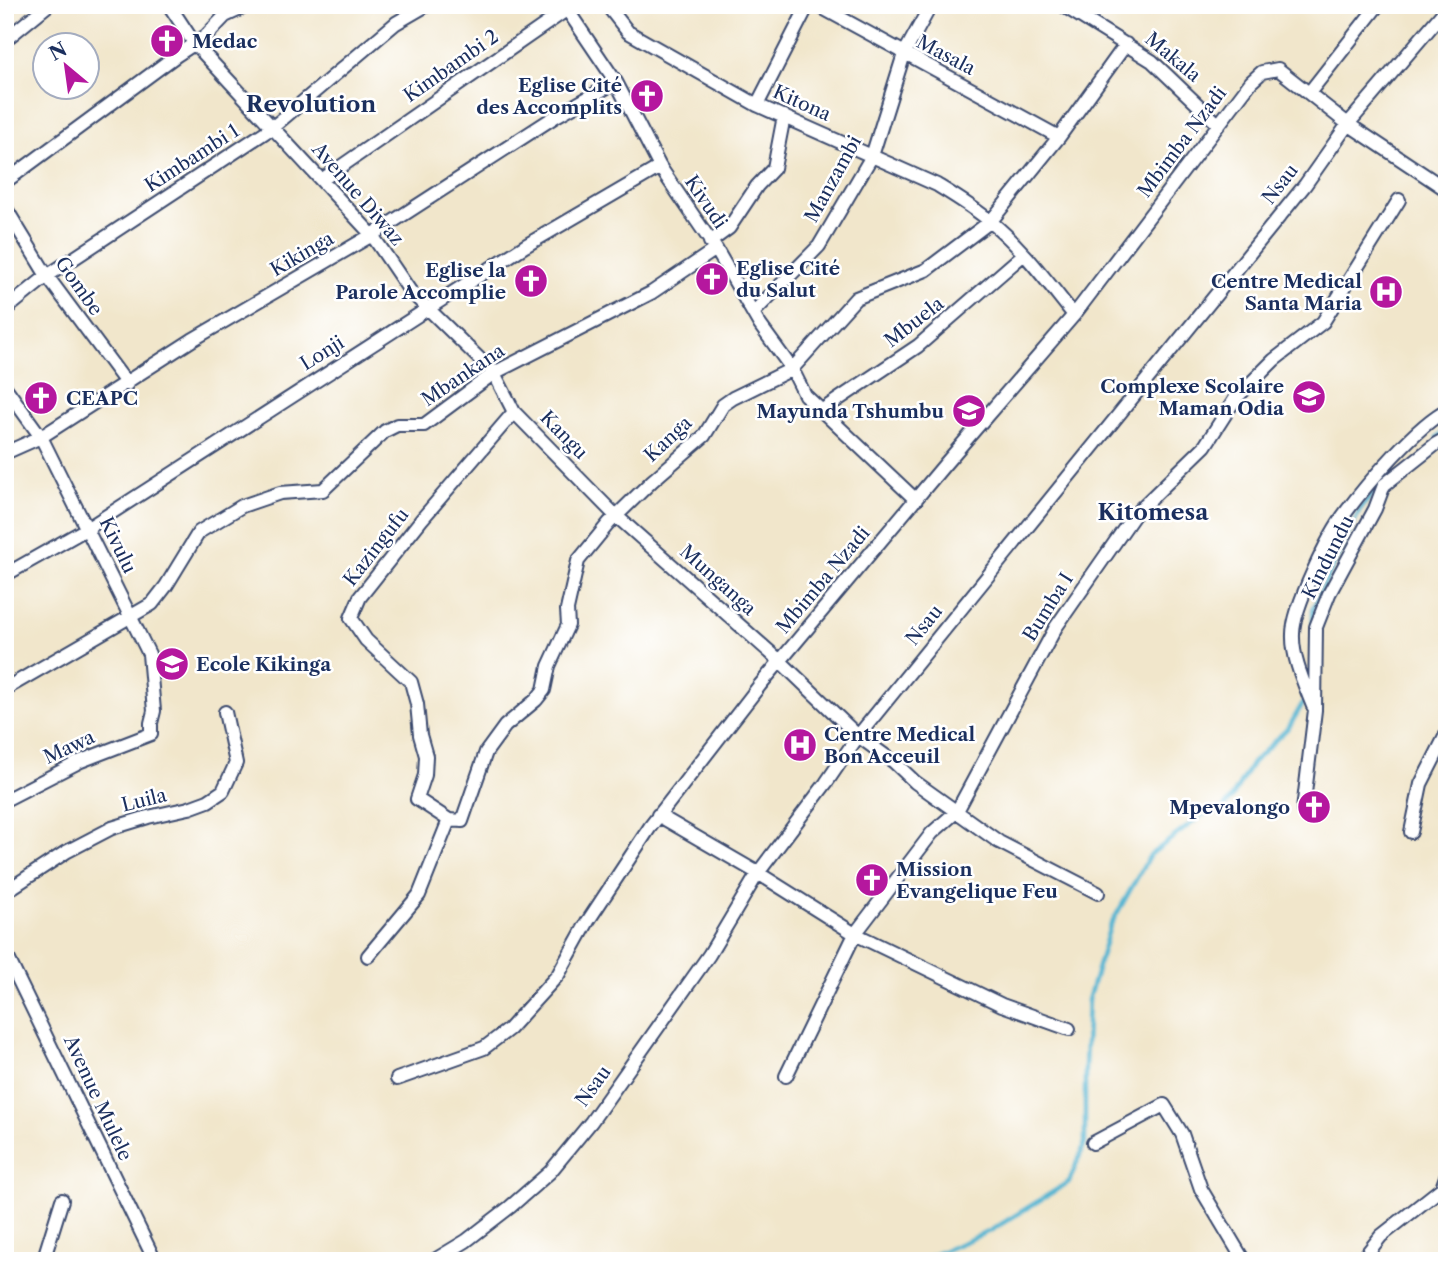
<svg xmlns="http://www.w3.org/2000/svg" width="1452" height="1266" viewBox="0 0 1452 1266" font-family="'Libre Caslon Text',serif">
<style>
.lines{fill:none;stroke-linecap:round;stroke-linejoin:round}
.stream{stroke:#54b5d2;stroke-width:4.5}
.minor-casing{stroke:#3b4a6e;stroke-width:16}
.minor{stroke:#fff;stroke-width:12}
.labels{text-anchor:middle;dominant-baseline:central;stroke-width:5;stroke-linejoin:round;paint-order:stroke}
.poi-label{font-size:19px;font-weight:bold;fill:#1b2f5e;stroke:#fff;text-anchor:start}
.street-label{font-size:19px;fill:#1b2f5e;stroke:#fff}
.quarter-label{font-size:23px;font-weight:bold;fill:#1b2f5e;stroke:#fff}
</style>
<rect width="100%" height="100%" fill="#fff"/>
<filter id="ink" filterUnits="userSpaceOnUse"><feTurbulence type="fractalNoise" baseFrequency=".0143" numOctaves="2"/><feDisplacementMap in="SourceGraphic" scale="14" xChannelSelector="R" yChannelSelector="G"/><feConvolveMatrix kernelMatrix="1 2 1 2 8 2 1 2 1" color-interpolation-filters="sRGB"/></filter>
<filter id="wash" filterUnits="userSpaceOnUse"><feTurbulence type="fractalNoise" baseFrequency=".00686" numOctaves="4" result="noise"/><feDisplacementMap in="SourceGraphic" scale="28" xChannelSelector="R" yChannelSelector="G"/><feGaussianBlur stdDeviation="1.57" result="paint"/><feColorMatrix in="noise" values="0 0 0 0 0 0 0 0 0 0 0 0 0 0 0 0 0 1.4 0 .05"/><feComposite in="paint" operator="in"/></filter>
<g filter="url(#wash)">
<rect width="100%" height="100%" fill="#f1e6cb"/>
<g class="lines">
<!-- stream -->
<path class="stream" d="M1437,437L1447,430
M1313,623V608L1361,508L1377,488
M919,1261L990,1231L1069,1182L1085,1143V1067L1088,1000L1110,926L1150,855L1204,814L1220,812L1231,799L1252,763L1289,727L1307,696"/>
</g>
</g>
<g filter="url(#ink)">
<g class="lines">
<!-- minor casing -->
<g class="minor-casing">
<path id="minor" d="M169,5L194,43L372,235L410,291L494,373L514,412L613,513L780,661L858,736L894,762L915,782L999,842L1098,893
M564,5L616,82L660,167L716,249L760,325L792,369L805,395L916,500
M607,5L628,32L757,105L937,185C955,196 975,208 991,222C1023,248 1048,283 1074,315
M817,5L1059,137
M1062,5L1152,61L1218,124
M5,40L48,5
M1309,93L1378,5
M757,105L808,5
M323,179L572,6
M5,182L177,55L206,36L225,16L249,5
M5,207L47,276L127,384
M710,242L729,228L757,186L774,168L784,116
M5,310L47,276L273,127L396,23L427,5
M754,312L819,246L872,156L904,54L931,5
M5,387L41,437L149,654L154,711L151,723V734L81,761L5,800
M821,411L918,346L1024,254
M5,453L41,437L192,340L372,235L556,116L616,82
M5,575L88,528L525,246L660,167
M5,689L152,604L166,586L199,532L242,506L280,493L323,490L385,431L397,425H424L494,373L651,293L716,249
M1313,706C1304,683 1292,658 1293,634C1293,608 1329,534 1346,512C1366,485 1418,424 1447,410
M1303,810L1315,710L1316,627L1329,594L1375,509L1384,485L1436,444L1447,438
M658,815L758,873L855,934L1002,1005L1069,1029
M449,820L417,799L425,775L426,756L420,735L417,704L411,682L366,640L351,618L360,597L422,519L514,412
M1411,832L1421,784L1447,733
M5,892L66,852L112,828L148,817L189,808L208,801L223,791L236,763L225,712
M5,952L155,1261
M368,956L419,895L449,820L462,821L486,752L505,726L536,700L544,690L549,666L568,625L567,610L578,561L609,523L652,481L704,436L723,405L733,398L792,369L856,298L926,270L991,221L1059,137L1126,44
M786,1076L855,934L932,833L957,811L1056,627L1134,515L1205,446L1235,399L1274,360L1323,322L1399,200
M397,1079L484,1048L509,1029L558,975L588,921L650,827L760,685L946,463L1074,315L1251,82L1262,72L1278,69L1348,124L1447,190
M1093,1143L1164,1105L1182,1134L1201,1189L1244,1261
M43,1261L62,1200
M433,1261L466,1241L510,1207L550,1172L591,1122L709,955L758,873L826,783L858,736L1305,185L1348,124L1447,8
M1361,1261L1381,1236L1442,1188L1447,1174"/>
</g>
<!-- minor -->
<use href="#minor" class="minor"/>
</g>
</g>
<!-- icons -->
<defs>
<g id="church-disc" transform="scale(1.75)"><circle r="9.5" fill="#b5179e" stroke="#fff"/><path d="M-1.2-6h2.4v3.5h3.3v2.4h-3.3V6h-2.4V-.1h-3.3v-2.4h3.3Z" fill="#fff"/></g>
<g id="hospital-disc" transform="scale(1.75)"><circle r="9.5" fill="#b5179e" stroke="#fff"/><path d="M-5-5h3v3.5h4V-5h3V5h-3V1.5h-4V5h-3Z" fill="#fff"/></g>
<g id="school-disc" transform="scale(1.75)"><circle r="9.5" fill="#b5179e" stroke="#fff"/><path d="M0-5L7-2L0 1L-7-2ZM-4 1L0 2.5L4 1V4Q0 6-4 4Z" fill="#fff"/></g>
</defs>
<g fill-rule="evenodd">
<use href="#church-disc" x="167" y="41"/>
<use href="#church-disc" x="647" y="96"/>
<use href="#church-disc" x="712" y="279"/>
<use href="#church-disc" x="531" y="281"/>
<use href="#hospital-disc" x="1386" y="292"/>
<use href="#school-disc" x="1309" y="397"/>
<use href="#church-disc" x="41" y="398"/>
<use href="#school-disc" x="969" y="411"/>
<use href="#school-disc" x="172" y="664"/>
<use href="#hospital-disc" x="800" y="745"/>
<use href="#church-disc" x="1314" y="807"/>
<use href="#church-disc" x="872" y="880"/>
</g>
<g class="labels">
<!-- poi labels -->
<g class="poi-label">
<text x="192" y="41">Medac</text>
<text x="622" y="85" text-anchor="end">Eglise Cité<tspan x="622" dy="22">des Accomplits</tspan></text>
<text x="736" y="268">Eglise Cité<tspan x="736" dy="22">du Salut</tspan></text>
<text x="506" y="270" text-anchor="end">Eglise la<tspan x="506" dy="22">Parole Accomplie</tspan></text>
<text x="1362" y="281" text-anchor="end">Centre Medical<tspan x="1362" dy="22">Santa Maria</tspan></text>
<text x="1284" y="386" text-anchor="end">Complexe Scolaire<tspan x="1284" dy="22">Maman Odia</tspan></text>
<text x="66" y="398">CEAPC</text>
<text x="944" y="411" text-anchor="end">Mayunda Tshumbu</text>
<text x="196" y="664">Ecole Kikinga</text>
<text x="824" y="734">Centre Medical<tspan x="824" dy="22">Bon Acceuil</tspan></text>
<text x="1290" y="807" text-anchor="end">Mpevalongo</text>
<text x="896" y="869">Mission<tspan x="896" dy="22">Evangelique Feu</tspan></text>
</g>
<!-- street labels -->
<g class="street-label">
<text transform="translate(946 55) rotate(28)">Masala</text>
<text transform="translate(1173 57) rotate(40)">Makala</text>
<text transform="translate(451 66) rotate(-35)">Kimbambi 2</text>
<text transform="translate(802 103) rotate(24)">Kitona</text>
<text transform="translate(1182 142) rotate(-53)">Mbimba Nzadi</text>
<text transform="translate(192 158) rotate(-33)">Kimbambi 1</text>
<text transform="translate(833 179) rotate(-61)">Manzambi</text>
<text transform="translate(1280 184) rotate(-52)">Nsau</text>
<text transform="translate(358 194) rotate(49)">Avenue Diwaz</text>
<text transform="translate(706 202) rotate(56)">Kivudi</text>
<text transform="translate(302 254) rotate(-30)">Kikinga</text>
<text transform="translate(79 286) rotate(55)">Gombe</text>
<text transform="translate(914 322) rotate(-38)">Mbuela</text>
<text transform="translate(322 353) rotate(-32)">Lonji</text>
<text transform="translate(463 375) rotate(-34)">Mbankana</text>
<text transform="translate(564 435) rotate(46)">Kangu</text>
<text transform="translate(668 439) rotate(-43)">Kanga</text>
<text transform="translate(118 545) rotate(64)">Kivulu</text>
<text transform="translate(376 547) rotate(-52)">Kazingufu</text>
<text transform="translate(1328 557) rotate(-63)">Kindundu</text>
<text transform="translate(718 580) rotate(42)">Munganga</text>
<text transform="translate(823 580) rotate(-50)">Mbimba Nzadi</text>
<text transform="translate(1048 607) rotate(-58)">Bumba I</text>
<text transform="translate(924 625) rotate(-51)">Nsau</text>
<text transform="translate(69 747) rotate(-25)">Mawa</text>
<text transform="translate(144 800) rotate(-14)">Luila</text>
<text transform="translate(593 1086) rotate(-54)">Nsau</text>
<text transform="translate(98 1098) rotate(65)">Avenue Mulele</text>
</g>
<!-- quarter labels -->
<g class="quarter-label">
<text x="311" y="104">Revolution</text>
<text x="1153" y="512">Kitomesa</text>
</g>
</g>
<!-- margin -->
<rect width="1452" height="1266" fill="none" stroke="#fff" stroke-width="28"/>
<!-- north arrow -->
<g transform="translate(66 66) rotate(331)"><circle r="33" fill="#ffffff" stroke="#a4acbf" stroke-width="2"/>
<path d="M0-5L12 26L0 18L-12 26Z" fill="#b5179e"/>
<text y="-10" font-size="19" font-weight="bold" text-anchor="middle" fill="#1b2f5e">N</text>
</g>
</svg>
